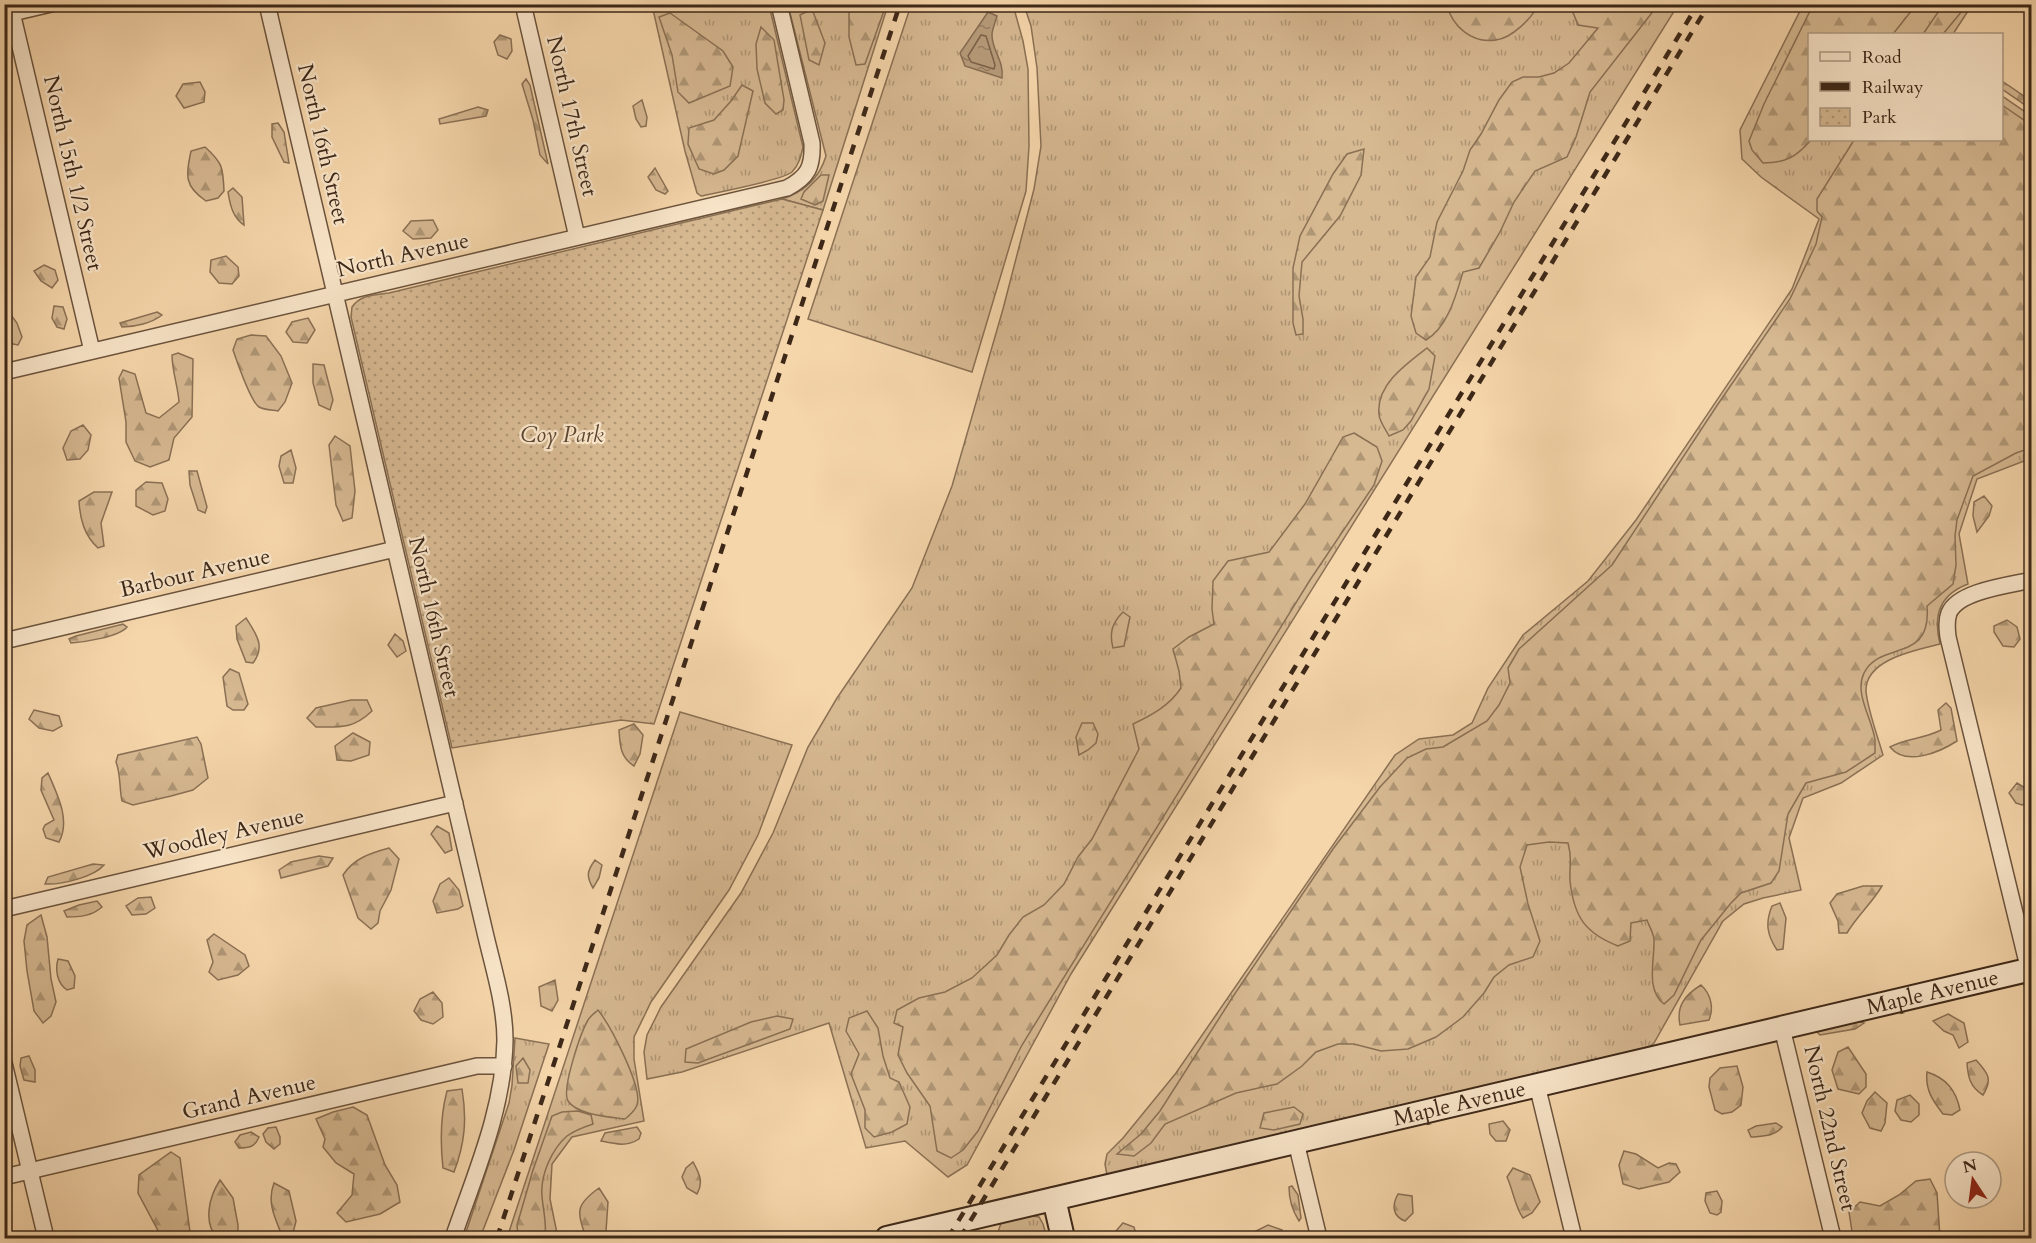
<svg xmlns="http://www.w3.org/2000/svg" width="2036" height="1243" viewBox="0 0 2036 1243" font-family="Cardo,serif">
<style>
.grass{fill:url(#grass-tufts);stroke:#8a7054;stroke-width:1.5}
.forest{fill:url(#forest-firs);stroke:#8a7054;stroke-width:1.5}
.park{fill:url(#park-dots);stroke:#8a7054;stroke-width:1.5}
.water{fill:url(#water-ripples);stroke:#866c52;stroke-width:1.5}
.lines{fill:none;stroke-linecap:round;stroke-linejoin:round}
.shore{stroke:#7a6148;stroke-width:1.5}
.street-casing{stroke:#6b533c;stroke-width:18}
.secondary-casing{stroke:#3d2818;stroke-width:26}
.street{stroke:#f8e4c8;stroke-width:15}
.secondary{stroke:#f8e4c8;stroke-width:22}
.rail{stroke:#3d2818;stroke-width:4.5;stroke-dasharray:10 10;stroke-linecap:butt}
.labels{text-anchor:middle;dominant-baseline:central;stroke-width:4.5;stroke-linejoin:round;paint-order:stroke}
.street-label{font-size:22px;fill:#3d2818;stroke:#f8e4c8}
.park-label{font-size:22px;font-style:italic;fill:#5c4530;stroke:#f8e4c8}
</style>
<defs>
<pattern id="grass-tufts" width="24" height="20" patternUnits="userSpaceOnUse" patternTransform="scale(1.5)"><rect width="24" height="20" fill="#d6b891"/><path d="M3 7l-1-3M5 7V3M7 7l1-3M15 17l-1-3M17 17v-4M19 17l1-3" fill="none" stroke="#af9675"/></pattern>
<pattern id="forest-firs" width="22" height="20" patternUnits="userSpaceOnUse" patternTransform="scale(1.5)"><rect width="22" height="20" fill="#d6b891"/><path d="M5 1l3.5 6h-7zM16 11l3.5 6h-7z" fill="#af9675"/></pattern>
<pattern id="park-dots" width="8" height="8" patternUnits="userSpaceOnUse" patternTransform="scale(1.5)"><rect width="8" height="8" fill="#d6b891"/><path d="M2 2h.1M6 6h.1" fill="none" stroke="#af9675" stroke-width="1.8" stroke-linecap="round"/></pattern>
<pattern id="water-ripples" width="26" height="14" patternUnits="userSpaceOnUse" patternTransform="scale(1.5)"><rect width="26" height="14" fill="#b69a78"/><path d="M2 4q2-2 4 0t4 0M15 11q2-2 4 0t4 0" fill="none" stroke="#957e61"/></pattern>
</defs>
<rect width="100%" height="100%" fill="#f5d5aa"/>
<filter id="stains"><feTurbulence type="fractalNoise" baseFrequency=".00333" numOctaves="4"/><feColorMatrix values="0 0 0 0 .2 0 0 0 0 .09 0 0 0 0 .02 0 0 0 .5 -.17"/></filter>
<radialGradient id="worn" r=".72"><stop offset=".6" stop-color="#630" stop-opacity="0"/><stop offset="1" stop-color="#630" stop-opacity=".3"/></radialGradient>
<!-- grass -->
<path class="grass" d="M652,5H769L803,147C801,156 799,165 792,172C780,181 719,192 701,196L697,193L685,151Z
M788,5H888L823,210L782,199C804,192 819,179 826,156Z
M911,5H1013L1023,41L1028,69L1029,146L1026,191L972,372L808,319Z
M1024,5H1678L1071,974L967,1165L948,1177L905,1141L866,1148L829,1023L682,1072L647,1079L644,1052L647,1035L661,1007L741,893L773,833L808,747L837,698L912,588L952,486L1003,309L1034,189L1041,146L1037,68L1031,26Z
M1803,5H1972L1953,34H1810V140H2002V96L2031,116L2032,458L1977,479L1959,534L1968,584C1939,595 1933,616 1940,644C1917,650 1865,659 1866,691C1867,707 1878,738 1883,755L1841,783L1803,798L1789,838L1801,890L1763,898L1744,904L1723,921L1654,1043L1649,1047L1107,1175L1105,1164L1107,1154L1123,1138L1176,1073L1395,755L1419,739L1453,735L1472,723L1488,688L1523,635L1588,581L1636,520L1792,289L1819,219L1761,177L1742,159L1740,130Z
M680,712L792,745L758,835L729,890L651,1002L634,1037V1059L644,1121L572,1137L552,1164L550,1199L558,1238H507Z
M515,1038L549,1044L514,1150L480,1238H464L509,1103L512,1085Z
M1026,1215L1039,1217L1043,1224L1047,1238H996L1001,1223Z"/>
<!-- forest -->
<path class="forest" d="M849,5H886L865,64L856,65L849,37Z
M1447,5H1446H1538C1532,18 1512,38 1496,40C1472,44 1452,26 1447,5Z
M1570,5H1658L1590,92L1576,137L1567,157L1535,171L1514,202L1500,232L1479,268L1463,272C1456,295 1448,327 1426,340L1416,333L1411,316L1416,277L1430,257L1437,222L1463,171L1470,150L1481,134L1499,100L1512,82L1523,77H1539L1554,73L1569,63L1598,28L1578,25Z
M1813,5H1916L1893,34H1810V140H1811C1796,157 1786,163 1763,163L1752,150L1749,141L1764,104Z
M1943,5H1967L1943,34H1923Z
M812,9L825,43L819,65L809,60L800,15Z
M670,13L723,51L733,67L730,86L689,103L678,92L672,55L659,17Z
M761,27L774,40L784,100L783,110L776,114L765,103L757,69L756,44Z
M500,35L511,39L512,51L507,59L498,55L494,42Z
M526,79L530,85L548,164L540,155L533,120L522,84Z
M2002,81L2031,101V109L2002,89Z
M200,82L205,92L204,102L184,108L176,96L183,84Z
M742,85L753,91L738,156L724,170L714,174L699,169L688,144L689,128L714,120L731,101Z
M642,100L647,117L646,126L641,127L636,119L633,106Z
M2002,105L2031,125V448L2016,453L1973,476L1957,520L1955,536L1956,565L1953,584L1927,606C1932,664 1880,640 1864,673C1854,694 1872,718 1875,740C1875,744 1875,749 1875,753L1846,772L1806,783L1788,814L1779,871L1771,883L1741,893L1731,903L1701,940L1674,995L1664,1004C1645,989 1655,960 1654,939C1653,932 1649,926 1647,920L1631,923L1630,941L1618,946C1585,933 1574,917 1570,881C1569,865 1573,861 1568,843L1549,842L1527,845L1520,867L1528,904L1540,941L1533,957L1509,965L1494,977L1484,993L1463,1017L1436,1037L1408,1049L1381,1051L1354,1044H1338L1316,1052L1302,1066L1277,1084L1236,1093L1165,1124L1151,1143L1134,1156L1117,1154L1141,1134L1160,1111L1234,995L1333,849L1380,787L1407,758L1426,749L1443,747L1487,721L1499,705L1510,683L1508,668L1519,649L1612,565L1716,407L1790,299L1816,244L1822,217L1817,211V199L1854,140H2002Z
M478,107L488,110L486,116L440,124L439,119Z
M278,123L284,132L289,163L284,162L272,137V124Z
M205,147C223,163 223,168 224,191L218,198L206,201C184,186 186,176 191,151Z
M1364,149L1361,175L1340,216L1302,262L1299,296L1303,319V334L1296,335L1293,323V268L1300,236L1333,174L1347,154Z
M655,168L668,191L665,194L656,190L648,177Z
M821,175H829L823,201L815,205L801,199L804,192Z
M233,188L242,197L244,225C233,218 230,205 228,192Z
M433,220L438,230L431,238L413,239L403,231L411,221Z
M226,256L238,267L239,276L232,284L219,283L210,272L211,260Z
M44,265L55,270L58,280L52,288L41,281L34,271Z
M54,306L63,307L67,319L64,329L57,327L52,318Z
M8,311L17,323L22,337L18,345L13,344L5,329V314Z
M157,312L162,315C152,323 135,327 122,327L120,323Z
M308,318L315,330L307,343L293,342L286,332L292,322Z
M251,335L266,336L281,356L292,383L285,402L278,411C272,410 264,410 259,407C251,402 237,362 233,350L237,339Z
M1427,348L1435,356L1429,389L1411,421L1403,430L1389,436C1386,430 1379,421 1379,414C1376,385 1406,364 1427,348Z
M178,353L193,359L192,417L174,438L169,460L150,467L135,461L126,442V422L119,378L123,370L135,374L146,413L159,418L179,402C178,386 172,371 172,355Z
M313,364L324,365L333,400L330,410L319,405L313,383Z
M83,425L91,435L88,450L80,459L67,460L63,448L71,431Z
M1354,433L1377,447L1382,461L1374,485L1310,580L1022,1045L978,1131L963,1150L951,1158L937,1151L930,1106L907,1073L898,1055L903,1027L894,1023L897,1010L919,998L945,992L972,978L997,955L1009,935L1023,917L1044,905L1064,884L1078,857L1092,839L1139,749L1133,724C1152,715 1169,706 1181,688L1179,671L1173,649L1189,637L1214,624L1212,609L1213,581L1228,561L1269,552L1305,504L1343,437Z
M335,436L350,446L355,491L352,518L343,521L336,505L329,445Z
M291,450L296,468L293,483H284L279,466L281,456Z
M189,471H197L207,507L205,513L198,510L190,485Z
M146,482L162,483L168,499L165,511L153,515L136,506V490Z
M94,492H112L101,523L104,546L98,548C84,535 80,519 79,501Z
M1984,496L1992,506L1989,516L1977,532L1973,516L1974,502Z
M1123,612L1130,617L1124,646L1113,648C1109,633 1112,623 1123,612Z
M246,618C256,634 266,646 253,663L246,662L237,639L236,626Z
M2007,620L2017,627L2020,639L2014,647L2003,646L1994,632V626Z
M123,624L127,627C119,637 84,642 71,643L69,639L76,636Z
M395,634L403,641L406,651L397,657L388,645Z
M230,669L239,673L248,704L244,710H233L227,706L223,677Z
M351,700H367L372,711C353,729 341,727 316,727L307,718L316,708Z
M1946,703L1951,708L1957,741C1940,752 1906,767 1890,747C1906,738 1924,739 1941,730L1938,710Z
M34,710L59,716L62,726L53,731L39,728L29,719Z
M1082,723H1093L1098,734L1096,743L1088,750L1079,755L1076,737Z
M634,724L643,735L640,754L634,766C620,757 620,745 619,730Z
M353,733L370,742L369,755L351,761L337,760L335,746Z
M197,737L201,744L208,778L193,790L171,796L133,805L122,801C119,787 121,775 116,762L118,755Z
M48,773C57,794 71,820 59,842L46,838L43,829L45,825L54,820L41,790L42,778Z
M2017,783L2030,791V802L2022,805L2016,803L2009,793Z
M437,826L449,833L452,850L445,853L431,834Z
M389,848L399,859L391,890L380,911L378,923L371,929L358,918L343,875C354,858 371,853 389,848Z
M319,856L333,858L328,866L281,878L279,870L291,862Z
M595,860L602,865L599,878L593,888C586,876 587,871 595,860Z
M93,864L104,865C94,877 61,885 45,884L48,877Z
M449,878L459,890L463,906L458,909L437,913L433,901L440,884Z
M1863,886H1882C1872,903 1857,916 1847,933H1839L1838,921L1830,903L1837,894Z
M151,897L155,908L146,914L132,915L126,906L138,898Z
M97,901L102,907C92,916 80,917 67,917L64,911L79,905Z
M1780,903L1786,918L1783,949L1777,950C1767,935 1765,923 1772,906Z
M41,915L47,937L51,979L56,1002L51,1016L43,1023L34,1011L27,971L24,941L27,925Z
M214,934L245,955L249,966L238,975L218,980L209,972L213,962L207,940Z
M58,959L68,961L75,976L74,988L67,990C57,983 55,970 58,959Z
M555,980L558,1000L552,1011L541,1006L539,987Z
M1701,985C1711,994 1714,1008 1709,1020L1680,1025C1676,1006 1685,995 1701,985Z
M433,992L442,1003L443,1017L433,1024L421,1020L414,1011L420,999Z
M598,1010C610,1025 643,1087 637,1105C635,1111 630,1115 625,1119C610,1117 577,1115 568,1101C561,1090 581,1032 588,1020C590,1016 595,1013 598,1010Z
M867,1011L878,1028L883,1056L890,1078L899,1082L910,1107L907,1124L892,1132L874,1137L865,1128V1110L851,1074L859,1054L846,1031L849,1018Z
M1948,1014L1964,1023L1968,1042L1959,1048L1953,1035L1944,1031L1933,1021Z
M777,1016L793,1019L790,1029L698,1063L685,1062L686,1049L751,1022Z
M1858,1021L1864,1023L1855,1029L1820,1035L1817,1032L1821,1030Z
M1848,1047L1866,1074V1087L1859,1094L1838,1089L1832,1070L1838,1052Z
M29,1056L35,1070V1082L24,1080L20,1066L21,1058Z
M523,1058L530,1070L528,1083H518L516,1066Z
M1976,1060C1988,1073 1993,1079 1983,1095C1970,1087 1968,1077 1967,1063Z
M1737,1066L1743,1087L1741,1105L1732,1112L1722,1114L1715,1110L1709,1087L1710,1078L1720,1068Z
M1927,1072C1946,1078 1956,1090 1960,1110L1952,1115L1943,1114C1933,1101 1925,1090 1927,1072Z
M462,1089C467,1119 465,1143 454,1172L443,1168C440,1141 440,1117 447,1091Z
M1875,1092L1887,1103L1885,1123L1881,1131L1870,1128L1862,1113L1867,1101Z
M1910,1095L1919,1104V1115L1911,1122L1901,1120L1895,1111L1897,1100Z
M353,1107L367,1115L385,1165L397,1185L400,1202L380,1214L346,1222L337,1213L352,1195L354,1174L336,1163L323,1147L325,1139L316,1119L333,1112Z
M1294,1107L1303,1114L1300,1124L1274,1130L1260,1128L1264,1113Z
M578,1111L591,1115L593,1124C584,1127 574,1131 567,1136C552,1149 540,1175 542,1196C543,1210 547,1223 545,1238H520L518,1235L517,1225L533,1170L552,1116L562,1112Z
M1503,1121L1510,1130L1506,1141H1496L1490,1134L1489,1124Z
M1776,1123L1782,1127C1774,1137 1763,1136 1751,1137L1748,1130L1756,1126Z
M276,1127L280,1137V1144L274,1149L266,1142L263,1134L268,1128Z
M637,1127L641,1133L639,1139C627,1147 615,1144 601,1141L605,1133Z
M251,1132L259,1137C255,1147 249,1148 239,1148L235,1142L240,1135Z
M1624,1151L1636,1154L1658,1168L1669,1163L1676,1164L1680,1172L1669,1182L1639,1189L1623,1184L1619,1165Z
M171,1152L180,1158L190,1232L187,1238H162L138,1193L139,1175Z
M693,1162C699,1173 704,1182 697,1194L687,1188L682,1177L686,1168Z
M1513,1168L1530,1175L1540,1202L1532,1213L1523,1218C1515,1207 1513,1190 1507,1177Z
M1930,1179L1937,1193L1940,1238H1853L1849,1212L1860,1202L1880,1206L1899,1195L1916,1181Z
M220,1180L233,1198L238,1225V1238H217C203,1222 209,1197 220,1180Z
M274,1183L289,1191L296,1221L293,1233H281C274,1216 267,1201 274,1183Z
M1292,1186L1298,1195L1301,1218L1299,1221C1292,1210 1289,1200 1289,1187Z
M599,1188L608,1202L606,1231L602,1238H586C577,1211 575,1205 599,1188Z
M1717,1191L1722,1201L1721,1212L1717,1215L1710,1213L1705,1201L1706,1193Z
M1398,1194L1412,1196L1413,1213L1405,1221C1392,1216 1392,1205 1398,1194Z
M1123,1223L1134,1227L1137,1238H1115V1232Z
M1268,1225L1282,1230L1278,1238H1242Z"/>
<!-- park -->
<path class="park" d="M782,199L823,210L654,724L621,720L452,748L351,317L352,307C360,295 374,295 389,293Z"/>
<!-- water -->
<path class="water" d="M988,12L997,16C996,21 992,29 992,35C992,51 1004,60 1002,78L965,66L960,53Z"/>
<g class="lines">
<!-- shore -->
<path class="shore" d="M981,35L986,36L995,65L994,69L971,62L968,56Z"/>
<!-- street casing -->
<g class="street-casing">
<path id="street" d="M10,4L92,351
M267,4L484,928C492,964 505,1003 505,1040C504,1109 475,1174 453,1238
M523,4L577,237
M4,15L51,4
M4,372L787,188C808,177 813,167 812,143L779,4
M2032,580C2010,585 1958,591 1949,613C1946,621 1947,629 1948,637L2032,983
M4,641L395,549
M4,909L455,803
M1782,1028L1833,1238
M4,1063L46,1238
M1537,1085L1574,1238
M1296,1142L1319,1238
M4,1177L477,1066H504"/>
</g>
<!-- secondary casing -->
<g class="secondary-casing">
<g id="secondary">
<path d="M1054,1199L1063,1238"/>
<path id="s1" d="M887,1238L2032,969"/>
</g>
</g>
<!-- street -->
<use href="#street" class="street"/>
<!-- secondary -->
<use href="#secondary" class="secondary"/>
<!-- rail -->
<path class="rail" d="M497,1238L900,4
M948,1238L1698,4
M960,1238L1709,4"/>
</g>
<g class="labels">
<!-- street labels -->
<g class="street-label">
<text transform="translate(572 116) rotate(77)">North 17th Street</text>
<text transform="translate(323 144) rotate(77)">North 16th Street</text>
<text transform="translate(73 173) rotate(77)">North 15th 1/2 Street</text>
<text transform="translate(403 255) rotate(-13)">North Avenue</text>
<text transform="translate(195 573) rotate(-13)">Barbour Avenue</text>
<text transform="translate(434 617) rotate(77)">North 16th Street</text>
<text transform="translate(224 834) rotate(-13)">Woodley Avenue</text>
<text stroke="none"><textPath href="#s1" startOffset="1074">Maple Avenue</textPath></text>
<text transform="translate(249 1097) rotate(-13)">Grand Avenue</text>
<text stroke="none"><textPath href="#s1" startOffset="588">Maple Avenue</textPath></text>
<text transform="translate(1830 1128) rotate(77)">North 22nd Street</text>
</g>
<!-- park labels -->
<g class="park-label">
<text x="562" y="435">Coy Park</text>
</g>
</g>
<!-- margin -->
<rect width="2036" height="1243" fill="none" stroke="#f5d5aa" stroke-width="24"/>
<rect x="6" y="6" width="2024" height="1231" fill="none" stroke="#3d2818" stroke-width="3"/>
<rect x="12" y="12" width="2012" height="1219" fill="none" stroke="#3d2818" stroke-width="1.5"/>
<!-- legend -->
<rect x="1808" y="33" width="195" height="108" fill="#f8e4c8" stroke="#ad9982" stroke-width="1.5"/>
<rect x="1820" y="52" width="30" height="9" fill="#f8e4c8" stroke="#ad9982" stroke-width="1.5"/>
<text x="1862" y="63" font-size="18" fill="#3d2818">Road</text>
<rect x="1820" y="82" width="30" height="9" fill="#3d2818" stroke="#ad9982" stroke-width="1.5"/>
<text x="1862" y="93" font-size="18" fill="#3d2818">Railway</text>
<rect x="1820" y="108" width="30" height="18" fill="url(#park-dots)" stroke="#ad9982" stroke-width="1.5"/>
<text x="1862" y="123" font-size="18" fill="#3d2818">Park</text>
<!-- north arrow -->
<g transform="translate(1973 1180) rotate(347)"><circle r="28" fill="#f8e4c8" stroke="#ad9982" stroke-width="1.5"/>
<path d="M0-4.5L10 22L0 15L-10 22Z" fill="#8f2418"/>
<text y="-9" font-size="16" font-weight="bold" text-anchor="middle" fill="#3d2818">N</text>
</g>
<rect width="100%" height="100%" filter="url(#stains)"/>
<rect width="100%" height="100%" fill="url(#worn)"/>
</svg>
